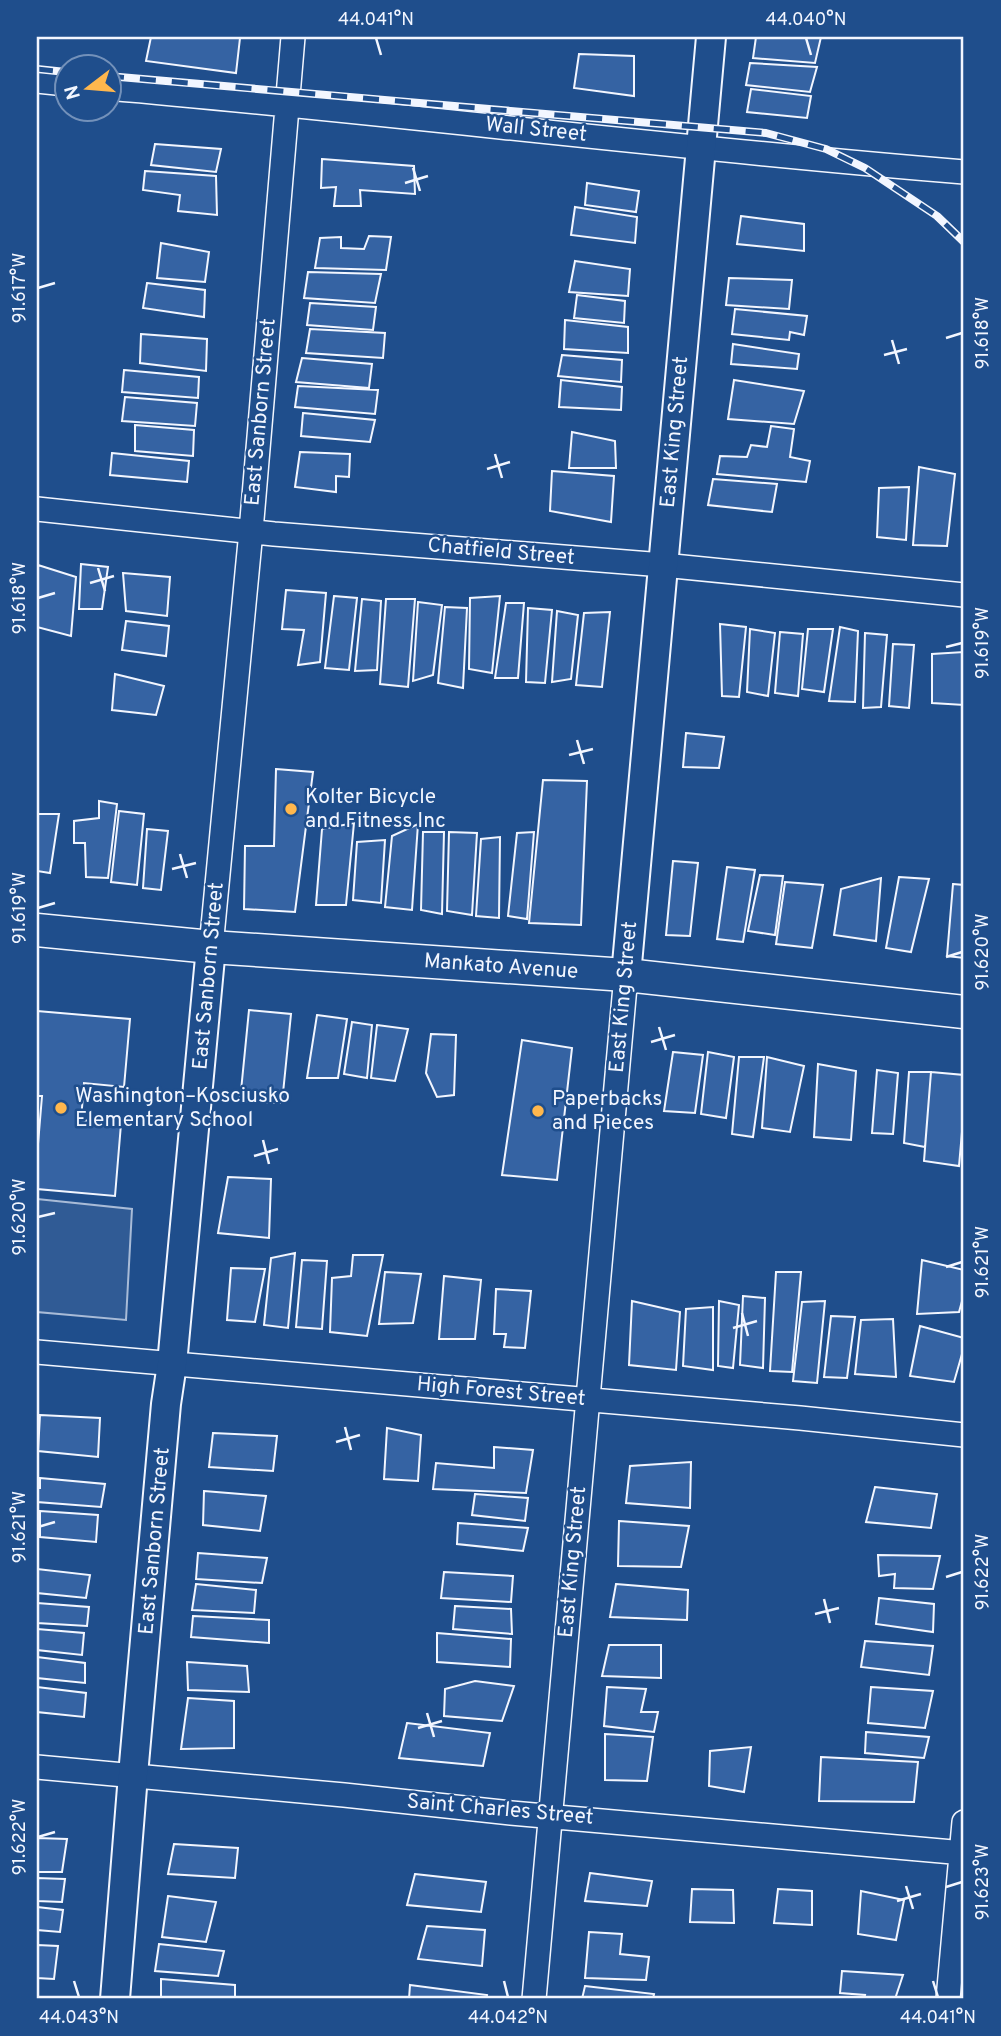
<svg xmlns="http://www.w3.org/2000/svg" width="1001" height="2036" viewBox="0 0 1001 2036" font-family="Overpass,sans-serif">
<style>
.green{fill:#305b95;stroke:#a8bbd7;stroke-width:2}
.building{fill:#3563a3;stroke:#f2f6ff;stroke-width:2}
.lines{fill:none;stroke-linecap:round;stroke-linejoin:round}
.minor-casing{stroke:#f2f6ff;stroke-width:26}
.tertiary-casing{stroke:#f2f6ff;stroke-width:32}
.secondary-casing{stroke:#f2f6ff;stroke-width:35}
.minor{stroke:#1f4e8c;stroke-width:23}
.tertiary{stroke:#1f4e8c;stroke-width:28}
.secondary{stroke:#1f4e8c;stroke-width:32}
.rail-casing{stroke:#f2f6ff;stroke-width:8}
.rail{stroke:#1f4e8c;stroke-width:5;stroke-dasharray:16;stroke-linecap:butt}
.ticks{fill:none;stroke:#f2f6ff;stroke-width:2.5}
.poi-dot{fill:#ffb74d;stroke:#1f4e8c;stroke-width:2.5}
.labels{text-anchor:middle;dominant-baseline:central;stroke-width:5;stroke-linejoin:round;paint-order:stroke}
.street-label{font-size:21px;fill:#f2f6ff;stroke:#1f4e8c}
.poi-label{font-size:21px;fill:#f2f6ff;stroke:#1f4e8c;text-anchor:start}
.neatline{fill:none;stroke:#f2f6ff;stroke-width:2.5}
.ticks-label{font-size:18px;text-anchor:middle;fill:#f2f6ff}
</style>
<rect width="100%" height="100%" fill="#1f4e8c"/>
<!-- green -->
<path class="green" d="M37,1199L132,1209L126,1320L37,1312Z"/>
<!-- building -->
<path class="building" d="M151,37L240,38L236,73L146,61Z
M756,37H821L815,63L753,58Z
M579,54L634,56V96L574,88Z
M750,63L817,67L810,92L746,85Z
M751,89L811,96L807,118L747,112Z
M155,144L221,149L216,172L151,165Z
M322,159L414,166L415,194L360,190L361,206H334L336,187L321,188Z
M145,171L216,176L217,215L178,211L180,195L143,190Z
M587,183L639,191L636,212L585,205Z
M575,207L637,217L635,243L571,235Z
M741,216L804,224V251L737,244Z
M369,236L391,237L386,270L315,268L320,238L341,237V248L364,249Z
M161,243L209,252L205,282L157,278Z
M575,261L630,269L628,296L569,292Z
M308,272L381,274L375,303L304,298Z
M729,278L792,280L789,309L726,305Z
M147,283L205,290L204,317L143,308Z
M577,295L625,301L624,323L574,318Z
M310,303L376,307L373,330L307,325Z
M735,309L807,316L804,335L790,332L789,340L732,334Z
M565,320L628,327V353L564,349Z
M310,329L385,333L383,358L306,353Z
M141,334L207,339L206,371L140,363Z
M733,344L799,354L797,369L731,364Z
M562,355L622,360L621,382L558,376Z
M302,358L372,364L369,388L296,382Z
M124,370L199,377L198,398L122,392Z
M561,380L622,387L621,410L559,407Z
M734,380L804,391L794,424L728,419Z
M298,386L378,390L375,414L295,407Z
M125,397L197,403L195,426L122,421Z
M303,413L375,420L370,442L301,436Z
M135,425L194,430L193,456L135,451Z
M771,426L794,429L790,457L810,461L806,482L717,474L720,456L747,457L751,445L767,447Z
M572,432L615,441L616,468H569Z
M300,452L350,454L349,477L336,476V492L295,487Z
M112,453L189,461L187,482L110,475Z
M919,467L955,474L947,546L913,545Z
M552,471L614,476L611,522L550,511Z
M713,479L777,484L772,512L708,505Z
M909,487L906,540L877,537L879,488Z
M81,564L108,567L102,609H79Z
M38,565L76,577L71,636L37,627Z
M123,573L170,577L167,616L126,611Z
M286,590L326,593L320,662L298,665L304,630L282,629Z
M334,596L357,598L349,670L325,668Z
M500,596L492,673L469,669L470,598Z
M362,599L381,601L377,670L355,671Z
M386,599H415L408,687L380,684Z
M418,602L442,605L433,675L413,681Z
M506,603H524L518,678H495Z
M445,607L467,608L463,688L438,683Z
M528,608L552,610L545,683L526,682Z
M557,611L578,615L571,679L552,682Z
M610,612L602,687L576,685L584,613Z
M126,621L169,626L166,656L122,650Z
M720,624L746,627L739,697L722,696Z
M840,627L858,631L855,702L829,701Z
M750,629L775,633L768,696L747,692Z
M808,629H833L824,692L802,689Z
M780,632L803,634L798,696L775,693Z
M865,633L887,635L881,707L863,708Z
M893,644L914,645L909,708L889,706Z
M964,652V705L932,703V654Z
M115,674L164,686L156,715L112,710Z
M686,733L724,737L719,768L683,767Z
M276,769L313,772L295,912L244,909L245,846H274Z
M543,780L587,781L581,925L529,923Z
M99,801L117,804L108,878L86,877L85,843H74V821L99,818Z
M119,811L144,814L137,885L111,882Z
M37,814H59L50,873L37,871Z
M354,823L346,905H316L322,829Z
M418,824L412,910L385,907L392,836Z
M147,829L168,831L161,890L143,888Z
M423,832H444L442,914L421,910Z
M449,832L477,833L472,915L447,911Z
M534,832L527,919L508,916L517,833Z
M500,837L499,918L476,916L481,839Z
M385,840L381,903L353,900L357,842Z
M673,861L698,863L690,936L666,935Z
M727,867L755,870L743,942L717,939Z
M760,875L783,876L775,935L748,931Z
M899,877L929,879L911,952L886,948Z
M881,878L876,941L834,935L841,889Z
M785,882L823,885L812,948L776,944Z
M953,884L964,885V958L947,956Z
M249,1010L291,1014L282,1103L240,1101Z
M37,1011L130,1019L124,1087L84,1083L81,1120L121,1124L115,1196L37,1189V1156L42,1096H37Z
M317,1015L347,1019L338,1078H307Z
M352,1022L372,1025L367,1078L344,1074Z
M377,1025L408,1029L395,1081L371,1078Z
M431,1034L456,1035L454,1095L437,1097L426,1073Z
M522,1040L572,1048L557,1180L502,1175Z
M673,1052L703,1055L695,1113L664,1111Z
M708,1052L734,1057L726,1118L701,1114Z
M739,1057H764L753,1137L732,1134Z
M767,1057L804,1066L790,1132L762,1128Z
M818,1064L856,1071L851,1140L814,1137Z
M877,1070L898,1073L893,1134L872,1133Z
M909,1072H931L925,1147L904,1143Z
M931,1072L964,1075V1109L959,1166L924,1161Z
M964,1109V1149H961Z
M228,1177L271,1179L269,1238L218,1233Z
M295,1253L288,1328L264,1325L271,1258Z
M353,1255H383L367,1336L330,1332L332,1278L351,1276Z
M302,1260L327,1261L322,1329L296,1327Z
M922,1260L964,1270V1294L959,1312L917,1314Z
M231,1268L265,1269L255,1322L227,1320Z
M385,1272L421,1274L413,1323L379,1324Z
M776,1272H801L792,1372L770,1371Z
M444,1276L481,1280L475,1339H439Z
M496,1289L531,1291L525,1348L504,1347L506,1334H494Z
M743,1296L765,1298L763,1368L740,1365Z
M632,1301L680,1312L676,1370L629,1365Z
M719,1301L739,1305L733,1368L718,1366Z
M825,1301L817,1383L793,1381L802,1302Z
M713,1307V1370L683,1366L686,1309Z
M831,1316L855,1317L847,1378L824,1377Z
M893,1319L896,1377L855,1374L861,1320Z
M920,1326L964,1338V1347L954,1382L910,1376Z
M40,1415L100,1418L98,1457L38,1451Z
M387,1428L421,1435L418,1481L384,1479Z
M213,1433L277,1436L273,1471L209,1467Z
M494,1447L533,1450L526,1493L433,1489L436,1463L494,1468Z
M691,1462L690,1508L626,1503L630,1466Z
M40,1478L105,1484L101,1507L37,1502V1488H40Z
M875,1487L937,1494L931,1528L866,1522Z
M204,1491L266,1496L260,1531L203,1525Z
M475,1494L528,1498L525,1521L472,1515Z
M40,1511L98,1515L96,1542L40,1537Z
M619,1521L689,1526L681,1567L618,1566Z
M458,1523L528,1528L523,1551L457,1544Z
M198,1553L267,1558L262,1583L196,1579Z
M878,1555L940,1556L933,1589L894,1588L895,1574L879,1576Z
M37,1569L90,1575L86,1598L37,1593Z
M444,1572L513,1576L511,1602L441,1598Z
M196,1584L256,1590L254,1613L192,1610Z
M616,1584L688,1590L687,1620L610,1617Z
M879,1598L934,1604L933,1632L876,1624Z
M37,1603L89,1607L87,1626L37,1623Z
M455,1606L511,1609L512,1634L453,1629Z
M193,1616L269,1620V1643L191,1637Z
M37,1629L84,1633L82,1655L37,1650Z
M437,1633L511,1639L510,1667L437,1662Z
M865,1641L933,1646L929,1675L861,1667Z
M609,1645H661V1678L602,1676Z
M37,1657L85,1663V1683L37,1678Z
M187,1662L247,1666L249,1692L188,1690Z
M475,1681L514,1686L502,1721L444,1716L445,1689Z
M37,1687L86,1693L84,1717L37,1712Z
M607,1687L646,1689L641,1712H658L654,1732L604,1726Z
M871,1687L933,1691L925,1728L868,1723Z
M188,1698L234,1701V1748L181,1749Z
M407,1723L490,1733L483,1766L399,1758Z
M866,1732L929,1737L924,1758L865,1753Z
M605,1734L653,1737L647,1781L605,1780Z
M751,1747L744,1792L709,1786L710,1751Z
M821,1757L918,1762L914,1802L819,1801Z
M37,1838L67,1839L62,1872H37Z
M174,1844L238,1848L235,1878L168,1874Z
M590,1873L652,1881L647,1906L585,1901Z
M415,1874L486,1882L481,1912L407,1905Z
M37,1878L65,1879L62,1902L37,1901Z
M692,1889L733,1890L734,1923L690,1922Z
M778,1889L812,1891V1925L774,1923Z
M861,1891L904,1900L896,1940L858,1934Z
M168,1896L216,1902L206,1942L162,1937Z
M37,1907L63,1910L60,1932L37,1930Z
M427,1926L485,1930L482,1966L418,1959Z
M589,1932L622,1934L620,1954L649,1957L646,1980L585,1978Z
M159,1944L224,1951L218,1976L155,1971Z
M37,1945L58,1946L54,1979L37,1978Z
M842,1971L903,1975L895,1999H864L865,1995L840,1993Z
M161,1979L235,1985V1999H161Z
M410,1985L487,1995L486,1999H409Z
M585,1986L654,1994L653,1999H582Z"/>
<g class="lines">
<!-- minor casing -->
<g class="minor-casing">
<path id="minor" d="M37,81L66,84
M108,88C394,113 679,149 964,172
M37,509L274,534L663,565L964,595
M211,947L251,531L293,37
M37,1352L800,1418L964,1435
M37,1767L344,1795L511,1813L964,1853
M534,1999L626,975
M948,1999L964,1822"/>
</g>
<!-- tertiary casing -->
<g class="tertiary-casing">
<path id="tertiary" d="M626,975L711,37
M115,1999L133,1775L166,1404L172,1364L211,947"/>
</g>
<!-- secondary casing -->
<g class="secondary-casing">
<path id="secondary" d="M37,930L211,947L626,975L964,1012"/>
</g>
<!-- minor -->
<use href="#minor" class="minor"/>
<!-- tertiary -->
<use href="#tertiary" class="tertiary"/>
<!-- secondary -->
<use href="#secondary" class="secondary"/>
<!-- rail casing -->
<g class="rail-casing">
<path id="rail" d="M37,69L66,72
M108,76L766,133L826,149L865,168L937,216L964,242"/>
</g>
<!-- rail -->
<use href="#rail" class="rail"/>
</g>
<!-- ticks -->
<path class="ticks" d="M376,38L381,55M806,38L811,55M413,168L420,191M405,183L428,176M38,288L55,283M946,338L962,333M892,340L899,364M884,355L907,349M495,454L502,478M487,469L510,462M98,568L105,591M90,583L114,576M38,598L55,593M946,647L962,643M577,740L584,764M569,755L593,749M180,854L187,878M172,869L196,863M38,908L55,903M946,957L962,952M659,1027L666,1050M651,1042L675,1035M263,1140L269,1164M254,1156L278,1149M38,1217L55,1213M946,1267L962,1262M742,1313L748,1336M733,1328L757,1321M345,1427L351,1450M336,1442L360,1435M38,1527L55,1522M946,1577L962,1572M824,1599L830,1623M815,1614L839,1608M427,1713L434,1737M418,1728L442,1721M38,1837L55,1832M906,1886L913,1909M946,1887L962,1882M897,1901L921,1894M74,1981L79,1997M504,1981L508,1997M933,1981L938,1997"/>
<!-- markers -->
<g class="poi-dot">
<circle cx="291" cy="809" r="7"/>
<circle cx="61" cy="1108" r="7"/>
<circle cx="538" cy="1111" r="7"/>
</g>
<g class="labels">
<!-- street labels -->
<g class="street-label">
<text transform="translate(536 130) rotate(6)">Wall Street</text>
<text transform="translate(261 412) rotate(-85)">East Sanborn Street</text>
<text transform="translate(675 432) rotate(-85)">East King Street</text>
<text transform="translate(501 552) rotate(5)">Chatfield Street</text>
<text transform="translate(501 967) rotate(4)">Mankato Avenue</text>
<text transform="translate(209 976) rotate(-85)">East Sanborn Street</text>
<text transform="translate(624 997) rotate(-85)">East King Street</text>
<text transform="translate(501 1392) rotate(5)">High Forest Street</text>
<text transform="translate(155 1541) rotate(-85)">East Sanborn Street</text>
<text transform="translate(573 1562) rotate(-85)">East King Street</text>
<text transform="translate(500 1810) rotate(5)">Saint Charles Street</text>
</g>
<!-- poi labels -->
<g class="poi-label">
<text x="305" y="797">Kolter Bicycle<tspan x="305" dy="24">and Fitness Inc</tspan></text>
<text x="75" y="1096">Washington–Kosciusko<tspan x="75" dy="24">Elementary School</tspan></text>
<text x="552" y="1099">Paperbacks<tspan x="552" dy="24">and Pieces</tspan></text>
</g>
</g>
<!-- border -->
<rect width="1001" height="2036" fill="none" stroke="#1f4e8c" stroke-width="77"/>
<!-- north arrow -->
<g transform="translate(88 88) rotate(254)"><circle r="33" fill="#1f4e8c" stroke="#7391ba" stroke-width="2"/>
<path d="M0-5L12 26L0 18L-12 26Z" fill="#ffb74d"/>
<text y="-10" font-size="19" font-weight="bold" text-anchor="middle" fill="#f2f6ff">N</text>
</g>
<rect x="38" y="38" width="924" height="1959" class="neatline"/>
<g class="ticks-label">
<text x="376" y="25">44.041°N</text>
<text x="806" y="25">44.040°N</text>
<text transform="translate(19 288) rotate(-90)" y="6">91.617°W</text>
<text transform="translate(982 333) rotate(-90)" y="6">91.618°W</text>
<text transform="translate(19 598) rotate(-90)" y="6">91.618°W</text>
<text transform="translate(982 643) rotate(-90)" y="6">91.619°W</text>
<text transform="translate(19 908) rotate(-90)" y="6">91.619°W</text>
<text transform="translate(982 952) rotate(-90)" y="6">91.620°W</text>
<text transform="translate(19 1217) rotate(-90)" y="6">91.620°W</text>
<text transform="translate(982 1262) rotate(-90)" y="6">91.621°W</text>
<text transform="translate(19 1527) rotate(-90)" y="6">91.621°W</text>
<text transform="translate(982 1572) rotate(-90)" y="6">91.622°W</text>
<text transform="translate(19 1837) rotate(-90)" y="6">91.622°W</text>
<text transform="translate(982 1882) rotate(-90)" y="6">91.623°W</text>
<text x="79" y="2023">44.043°N</text>
<text x="508" y="2023">44.042°N</text>
<text x="938" y="2023">44.041°N</text>
</g>
</svg>
